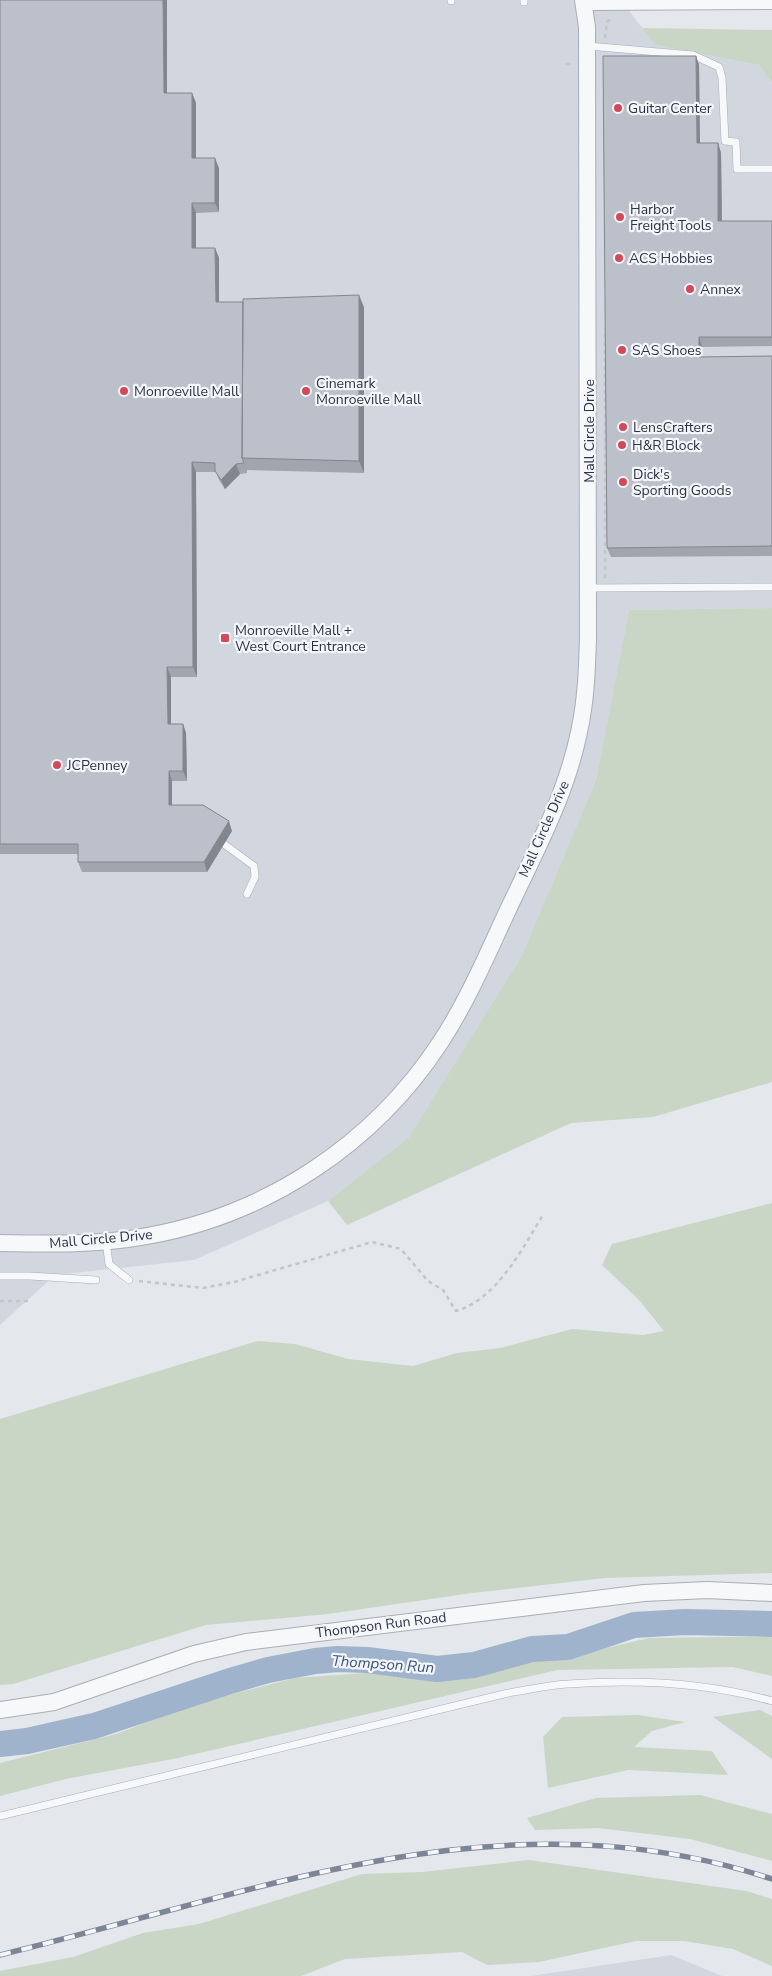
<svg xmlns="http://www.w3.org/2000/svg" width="772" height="1976" viewBox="0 0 772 1976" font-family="'Nunito Sans',sans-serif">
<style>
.built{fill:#d2d6de}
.green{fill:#c9d6c5}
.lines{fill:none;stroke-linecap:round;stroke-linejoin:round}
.river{stroke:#9fb4cc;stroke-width:26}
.service-casing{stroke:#a9aeb7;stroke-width:8}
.tertiary-casing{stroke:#a9aeb7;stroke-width:18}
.path{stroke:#c2c5cb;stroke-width:2.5;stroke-dasharray:4 4;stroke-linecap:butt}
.service{stroke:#f7f8fa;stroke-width:7}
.tertiary{stroke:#f7f8fa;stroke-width:16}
.rail-casing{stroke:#7d8696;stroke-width:5.5}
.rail{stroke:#f4f6f9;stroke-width:4;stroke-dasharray:11;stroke-linecap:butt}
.wall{fill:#a1a5ae}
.shaded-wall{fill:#83868d}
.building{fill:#bbc0ca;stroke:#83868d}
.poi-dot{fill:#d1495b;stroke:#f4f6f9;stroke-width:2}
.labels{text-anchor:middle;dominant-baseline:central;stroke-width:4.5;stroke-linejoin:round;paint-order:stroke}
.poi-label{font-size:14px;fill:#2b3445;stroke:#f4f6f9;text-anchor:start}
.street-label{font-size:14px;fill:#2b3445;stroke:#f4f6f9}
.water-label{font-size:15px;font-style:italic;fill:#34527a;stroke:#f4f6f9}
</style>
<rect width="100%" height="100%" fill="#e4e7ec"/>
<!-- built -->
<path class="built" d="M0,0H621L655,45L759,65L772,83V608L629,610L596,780L521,957L409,1137L328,1201L194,1260L55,1275L0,1325Z
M671,1955L722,1976H531Z"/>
<!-- green -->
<path class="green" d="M642,28L772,30V83L759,65L655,45Z
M772,608V1082L653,1117L571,1123L347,1225L328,1201L409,1137L521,957L596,780L629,610Z
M772,1203V1573L605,1578L472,1593L328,1614L206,1625L13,1684L0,1685V1419L258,1341L295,1344L348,1359L413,1366L457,1353L500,1348L572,1329L643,1335L664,1331L639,1300L602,1265L612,1244Z
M725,1637H772V1676L733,1667L557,1670L178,1758L66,1779L0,1796V1763L116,1734L201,1702L295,1678L366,1673L432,1680L585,1653L649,1638Z
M760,1710L772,1716V1759L713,1717Z
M638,1715L685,1722L652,1731L634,1747L712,1751L728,1775L628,1770L548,1788L543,1737L562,1717Z
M700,1795L772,1814V1861L690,1839L598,1828L535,1830L527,1818L596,1798Z
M529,1860L746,1891L772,1899V1966L733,1949L684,1941H636L539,1962L487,1965L462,1952L345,1959L301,1976H0V1971L73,1957L143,1933L199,1924L362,1874L422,1872Z"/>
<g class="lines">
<!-- river -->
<path class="river" d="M0,1744L27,1741L94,1726L230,1681L268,1670L315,1661L338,1659L367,1660L437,1669L474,1665L532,1649L568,1647L634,1625L685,1622L772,1624"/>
<!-- service casing -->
<g class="service-casing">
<path id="service" d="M451,0V1
M524,0V2
M588,46L693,55L719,67L722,78L725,141L736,142L737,169H772
M588,588L772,587
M224,844L254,866L255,877L247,894
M106,1241L109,1264L129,1280
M0,1276H30L96,1280
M0,1816L508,1693C528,1690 548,1685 568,1684C637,1679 706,1682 772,1701"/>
</g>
<!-- tertiary casing -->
<g class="tertiary-casing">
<path id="tertiary" d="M584,2L772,1
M0,1243C49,1244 99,1245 147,1236C266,1215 373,1145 440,1043C467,1002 486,957 507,912C534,854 566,796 579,732C586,701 587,670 588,638L587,27L583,0
M0,1710L54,1702L194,1654L246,1642L644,1593L707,1590L772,1593"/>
</g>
<!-- path -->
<path class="path" d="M605,38L607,22L613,17
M566,64H572
M605,578V329
M139,1281L203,1288L234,1282L372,1242L401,1249L428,1281L443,1290L456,1311C497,1299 522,1249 543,1215
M0,1301H31"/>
<!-- service -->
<use href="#service" class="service"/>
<!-- tertiary -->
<use href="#tertiary" class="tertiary"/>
<!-- rail casing -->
<g class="rail-casing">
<path id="rail" d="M0,1955C260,1892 503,1790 772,1879"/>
</g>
<!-- rail -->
<use href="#rail" class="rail"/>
</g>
<!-- wall -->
<path class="wall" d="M0,0L167,93H192L196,103V158L219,168V212L196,213V248H215L219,258V302L364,307V473L247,470V473L240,474L225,489L219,480L216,472H196L197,677H171V724H183L186,733L187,781H172V805L232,831L207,872H82L78,862V854H0Z
M696,56L699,65L700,143H718L721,153L722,221H772V346L702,347V357L772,356V556L611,557L607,548Z"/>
<!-- shaded-wall -->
<path class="shaded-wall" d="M163,0H167V103L164,93Z
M696,56L699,65L700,153L697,143Z
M192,93L196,103V168L192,158Z
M718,143L721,153L722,231L718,221Z
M215,158L219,168V212L215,203Z
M192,203L196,213V258L192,248Z
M215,248L219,258V312L216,302Z
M359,295L364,307V473L359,461Z
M699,337L702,347V366L699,357Z
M192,462L196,472L197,677L193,667Z
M236,464L240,474L225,489L221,480Z
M167,667L171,677V733L168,724Z
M183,724L186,733L187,781L183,771Z
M169,771L172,781V815L169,805Z
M229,821L232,831L207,872L204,862Z"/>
<!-- building -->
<path class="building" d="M0,0H163L164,93H192V158H215V203H192V248H215L216,302H243L242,458L244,463L236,464L221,480L215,471V463L192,462L193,667H167L168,724H183V771H169V805H203L229,821L204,862H78V844H0Z
M603,56H696L697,143H718V221H772V337H699V357L772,356V546L607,548Z
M359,295V461L242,458L243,299Z"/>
<!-- markers -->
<g class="poi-dot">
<circle cx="618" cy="108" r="5"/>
<circle cx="620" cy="217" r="5"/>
<circle cx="619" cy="258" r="5"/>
<circle cx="690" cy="289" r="5"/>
<circle cx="622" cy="350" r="5"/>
<circle cx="124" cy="391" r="5"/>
<circle cx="306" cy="391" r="5"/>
<circle cx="623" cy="427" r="5"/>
<circle cx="622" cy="445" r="5"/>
<circle cx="623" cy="482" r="5"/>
<rect x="220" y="633" width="10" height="10" rx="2.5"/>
<circle cx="57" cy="765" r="5"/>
</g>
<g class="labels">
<!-- poi labels -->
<g class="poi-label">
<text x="628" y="108">Guitar Center</text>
<text x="630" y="209">Harbor<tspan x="630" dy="16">Freight Tools</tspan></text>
<text x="629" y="258">ACS Hobbies</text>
<text x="700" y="289">Annex</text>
<text x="632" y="350">SAS Shoes</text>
<text x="316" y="383">Cinemark<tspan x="316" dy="16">Monroeville Mall</tspan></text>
<text x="134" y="391">Monroeville Mall</text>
<text x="633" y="427">LensCrafters</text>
<text x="632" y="445">H&amp;R Block</text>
<text x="633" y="474">Dick's<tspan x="633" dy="16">Sporting Goods</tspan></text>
<text x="235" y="630">Monroeville Mall +<tspan x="235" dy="16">West Court Entrance</tspan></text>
<text x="67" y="765">JCPenney</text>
</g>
<!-- street labels -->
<g class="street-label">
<text transform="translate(589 431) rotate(-90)">Mall Circle Drive</text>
<text transform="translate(544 829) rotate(-66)">Mall Circle Drive</text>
<text transform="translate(101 1239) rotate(-5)">Mall Circle Drive</text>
<text transform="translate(381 1625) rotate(-7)">Thompson Run Road</text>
</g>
<!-- water labels -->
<g class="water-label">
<text transform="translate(383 1664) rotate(4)">Thompson Run</text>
</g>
</g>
</svg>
